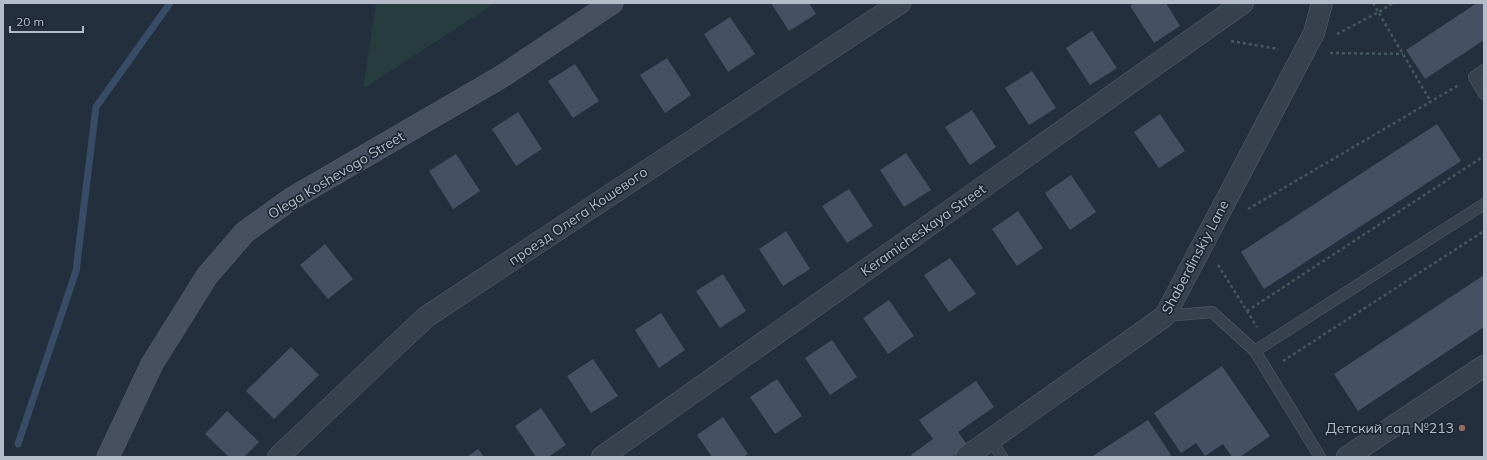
<svg xmlns="http://www.w3.org/2000/svg" width="1487" height="460" viewBox="0 0 1487 460" font-family="Mulish,sans-serif">
<style>
.green{fill:#263c3f}
.lines{fill:none;stroke-linecap:round;stroke-linejoin:round}
.stream{stroke:#394c67;stroke-width:7}
.building{fill:#455162}
.lane-casing{stroke:#565f6c;stroke-width:12}
.street-casing{stroke:#565f6c;stroke-width:22}
.secondary-casing{stroke:#565f6c;stroke-width:23}
.path{stroke:#44595c;stroke-width:2.5;stroke-dasharray:3 3;stroke-linecap:butt}
.lane{stroke:#38414e;stroke-width:11}
.street{stroke:#38414e;stroke-width:21}
.secondary{stroke:#465061;stroke-width:22}
.education-dot{fill:#8d6e63;stroke:#1d2633;stroke-width:1.5}
.labels{text-anchor:middle;dominant-baseline:central;stroke-width:3.5;stroke-linejoin:round;paint-order:stroke}
.street-label{font-size:14px;fill:#b4bcc9;stroke:#1d2633}
.poi-label{font-size:14px;fill:#b4bcc9;stroke:#1d2633;text-anchor:end}
</style>
<rect width="100%" height="100%" fill="#242f3e"/>
<!-- green -->
<path class="green" d="M376,3H495L363,89Z"/>
<g class="lines">
<!-- stream -->
<path class="stream" d="M18,444L76,271L96,107L170,3"/>
</g>
<!-- building -->
<path class="building" d="M771,3H809L816,14L789,31Z
M1134,3H1166L1180,26L1154,43L1130,6Z
M1477,3H1484V40L1425,79L1406,50Z
M730,17L755,54L728,72L704,34Z
M1092,31L1117,68L1090,85L1066,48Z
M667,58L691,95L665,113L640,75Z
M575,64L599,101L573,118L548,81Z
M1032,71L1056,108L1029,125L1005,88Z
M972,110L996,147L970,165L945,127Z
M518,112L542,149L516,166L492,129Z
M1160,114L1185,151L1159,168L1134,132Z
M1437,124L1461,161L1264,289L1241,252Z
M906,153L931,190L904,207L880,170Z
M456,154L480,191L453,209L429,171Z
M1071,175L1096,212L1070,230L1045,193Z
M849,189L873,226L847,243L822,206Z
M1018,211L1043,248L1017,266L992,229Z
M786,231L810,269L783,286L759,249Z
M325,244L353,279L328,299L300,265Z
M950,258L976,294L949,312L924,275Z
M723,274L746,311L720,328L696,291Z
M1484,275V327L1358,411L1334,374Z
M889,300L914,336L888,354L863,318Z
M661,313L685,350L659,368L635,330Z
M832,340L857,377L830,395L805,358Z
M291,347L319,375L274,419L246,391Z
M593,359L618,396L591,413L567,376Z
M1222,366L1270,436L1240,457H1232L1223,444L1205,456L1196,443L1181,453L1154,413Z
M777,379L802,416L775,434L750,397Z
M976,381L994,407L958,432L968,446L952,457H912L911,455L933,439L919,420Z
M541,408L566,445L548,457H536L515,426Z
M227,411L259,442L244,457H229L205,434Z
M723,417L748,454L743,457H712L697,435Z
M1148,420L1171,455L1167,457H1091Z
M478,449L484,457H467Z"/>
<g class="lines">
<!-- lane casing -->
<g class="lane-casing">
<path id="lane" d="M1484,70L1474,77L1484,94
M1165,316L1212,312L1255,351
M991,440L1002,457
M1320,457L1255,351L1484,204"/>
</g>
<!-- street casing -->
<g class="street-casing">
<path id="street" d="M278,457L426,317L900,3
M602,457L1243,3
M966,457L1165,316L1314,33L1322,3
M1347,457L1484,366"/>
</g>
<!-- secondary casing -->
<g class="secondary-casing">
<path id="secondary" d="M108,457L152,364L207,276L245,232L291,199L501,77L612,3"/>
</g>
<!-- path -->
<path class="path" d="M1373,3L1431,102
M1337,34L1379,12L1393,3
M1231,41L1279,49
M1330,53L1403,54
M1248,209L1459,85
M1218,265L1257,327
M1247,311L1484,156
M1283,361L1484,231"/>
<!-- lane -->
<use href="#lane" class="lane"/>
<!-- street -->
<use href="#street" class="street"/>
<!-- secondary -->
<use href="#secondary" class="secondary"/>
</g>
<!-- markers -->
<circle class="education-dot" cx="1462" cy="428" r="4"/>
<g class="labels">
<!-- street labels -->
<g class="street-label">
<text transform="translate(336 175) rotate(-31)">Olega Koshevogo Street</text>
<text transform="translate(578 216) rotate(-34)">проезд Олега Кошевого</text>
<text transform="translate(923 230) rotate(-35)">Keramicheskaya Street</text>
<text transform="translate(1195 257) rotate(-62)">Shaberdinskiy Lane</text>
</g>
<!-- poi labels -->
<g class="poi-label">
<text x="1454" y="428">Детский сад №213</text>
</g>
</g>
<!-- border -->
<rect width="1487" height="460" fill="none" stroke="#b4bcc9" stroke-width="8"/>
<!-- scale -->
<path d="M10 26v6h73v-6" fill="none" stroke="#b4bcc9" stroke-width="2"/>
<text x="16" y="26" font-size="12" fill="#b4bcc9" stroke="#1d2633" stroke-width="3" paint-order="stroke">20 m</text>
</svg>
